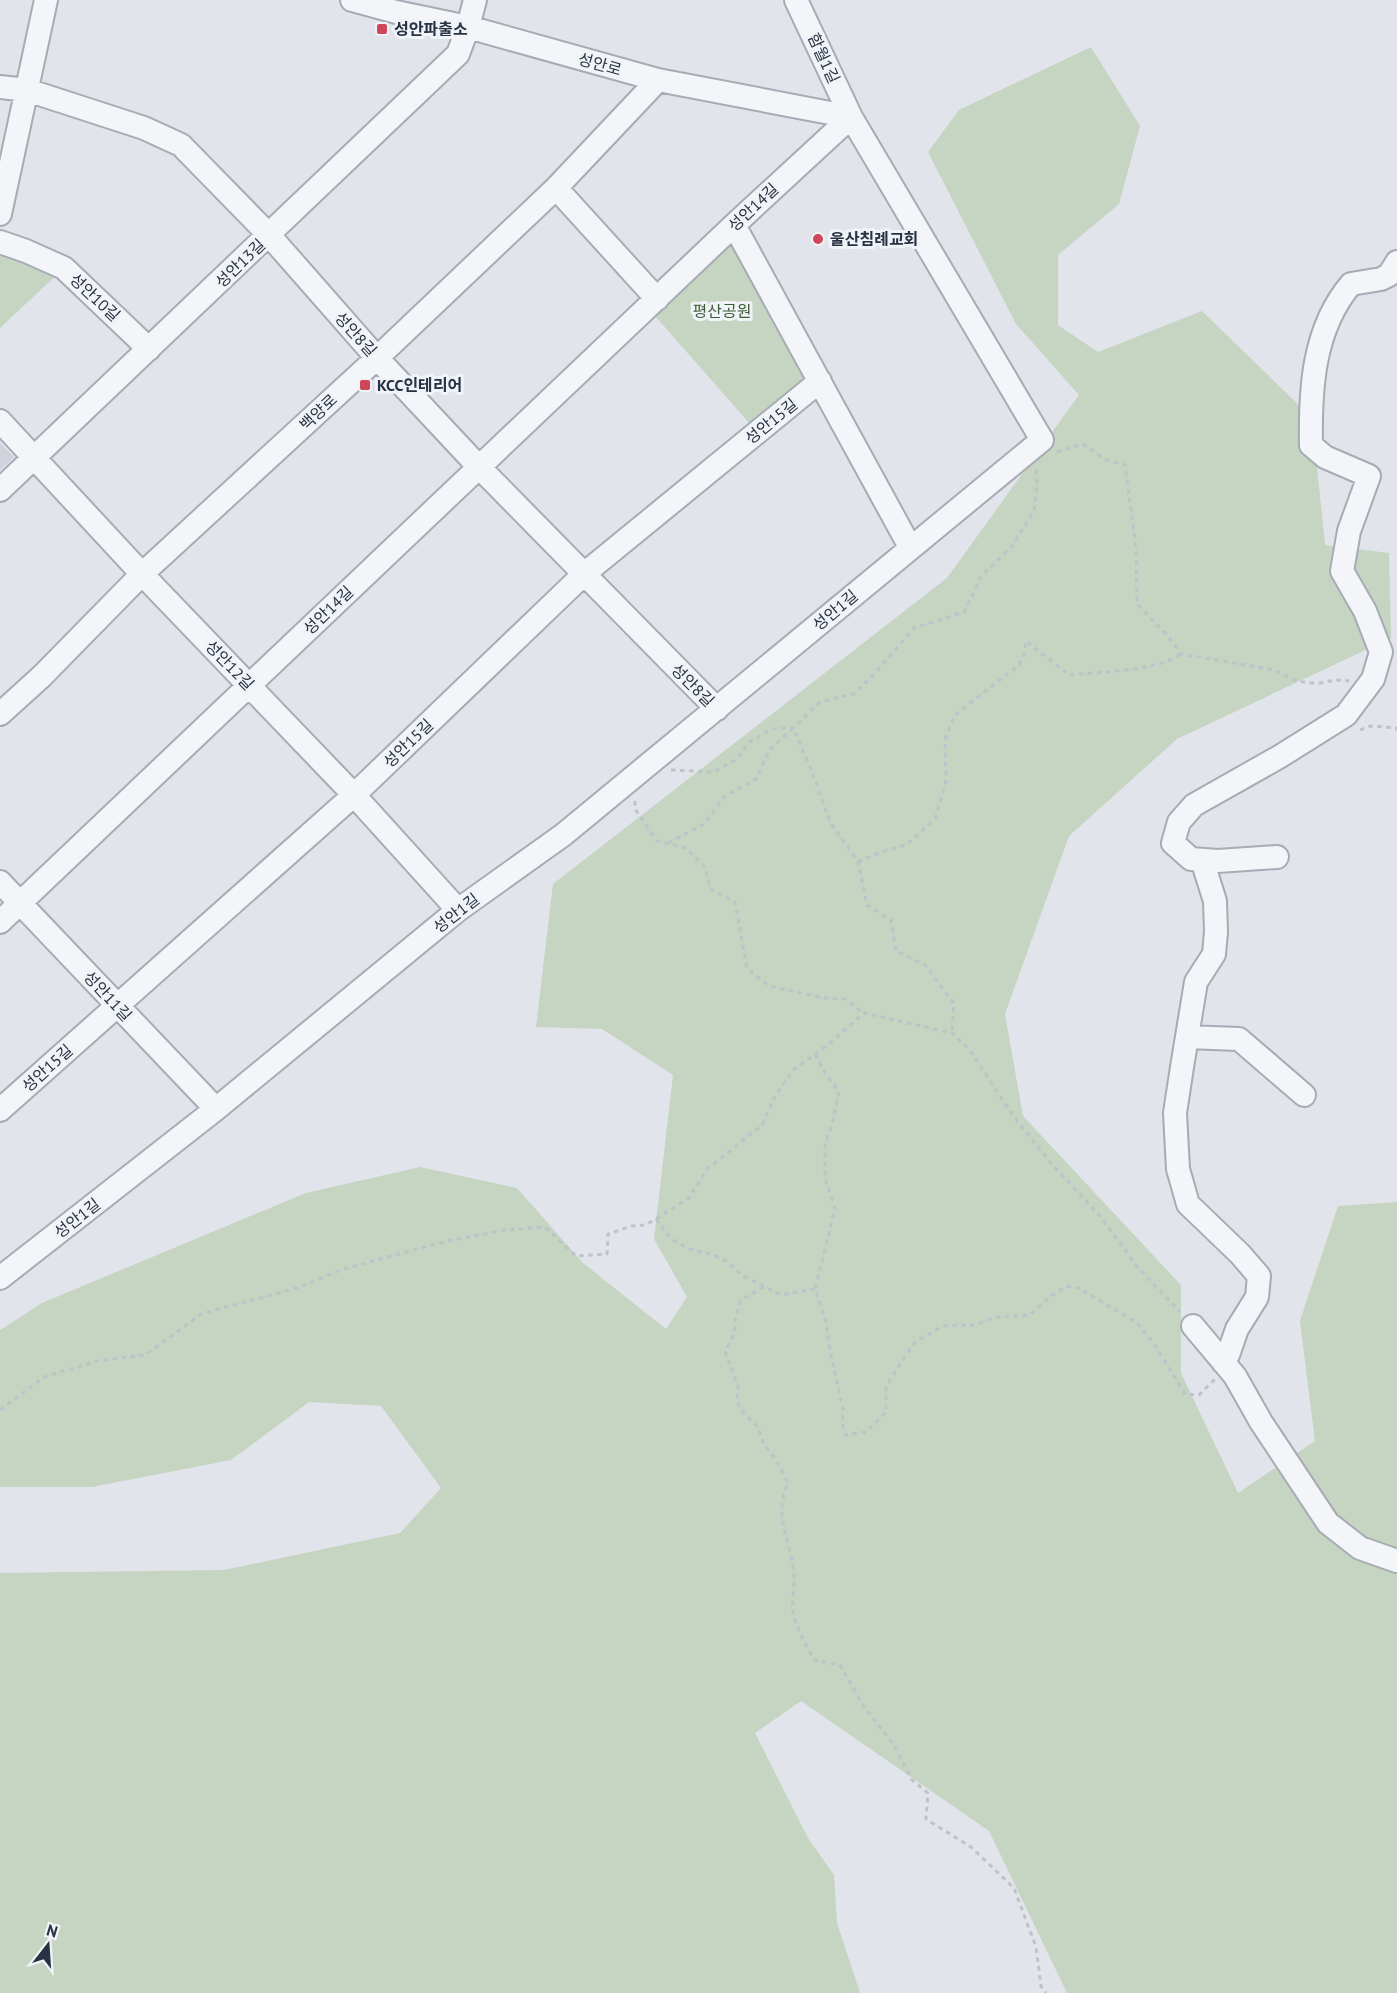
<svg xmlns="http://www.w3.org/2000/svg" width="1397" height="1993" viewBox="0 0 1397 1993" font-family="'PT Sans','Noto Sans KR',sans-serif">
<style>
.built{fill:#cfd3dc}
.green{fill:#c6d4c2}
.lines{fill:none;stroke-linecap:round;stroke-linejoin:round}
.minor-casing{stroke:#a6abb4;stroke-width:26}
.path{stroke:#bfc2c9;stroke-width:3;stroke-dasharray:4.5 4.5;stroke-linecap:butt}
.minor{stroke:#f4f5f8;stroke-width:22}
.poi-dot{fill:#cf4559;stroke:#f0f3f7;stroke-width:2}
.labels{text-anchor:middle;dominant-baseline:central;stroke-width:6;stroke-linejoin:round;paint-order:stroke}
.poi-label{font-size:16px;font-weight:bold;fill:#293242;stroke:#f0f3f7;text-anchor:start}
.street-label{font-size:16px;fill:#293242;stroke:#f0f3f7}
.park-label{font-size:16px;fill:#3d5d36;stroke:#f0f3f7}
</style>
<rect width="100%" height="100%" fill="#e1e4ea"/>
<!-- built -->
<path class="built" d="M0,443L14,457L0,470Z"/>
<!-- green -->
<path class="green" d="M1091,47L1140,126L1119,204L1058,255V325L1098,352L1202,311L1312,418L1325,545L1389,553L1391,638L1177,739L1069,836L1005,1014L1023,1116L1181,1285V1373L1238,1493L1315,1441L1300,1321L1338,1206L1397,1202V1993H1067L989,1831L801,1701L755,1733L808,1838L834,1875L837,1923L860,1993H0V1573L224,1570L400,1533L441,1488L381,1406L309,1402L231,1460L92,1487H0V1330L42,1303L306,1193L420,1167L517,1188L583,1263L666,1329L687,1297L654,1239L673,1075L602,1029L536,1027L553,884L947,578L1079,395L1016,324L928,152L959,110Z
M734,225L820,381L757,432L648,308Z
M0,242L64,268L0,328Z"/>
<g class="lines">
<!-- minor casing -->
<g class="minor-casing">
<path id="minor" d="M352,0L396,12L468,27L658,80L851,117
M0,87L27,90L144,128L181,145L269,235L377,358L478,466L717,709
M556,188L657,299
M0,214L46,0
M734,225L910,547
M0,242L26,251L64,268L149,349
M0,421L142,574L354,795L458,910
M0,490L458,54L468,27L475,0
M0,714L42,676L142,574L377,358L556,188L658,80
M1277,857L1218,861L1191,859L1173,843L1179,822L1194,805L1279,757L1346,715L1373,679L1381,652L1365,611L1342,571L1349,531L1369,476L1325,457L1311,445C1310,389 1313,329 1351,284L1381,279L1389,275L1397,262
M1202,860L1215,901L1216,932L1214,954L1196,982L1182,1067L1175,1113L1178,1169L1188,1204L1240,1254L1259,1276L1257,1297L1237,1329L1228,1355L1223,1362
M0,882L216,1109
M0,922L734,225L851,117
M1187,1037L1239,1039L1304,1095
M0,1110L354,795L584,574L820,381
M0,1278L216,1109L458,910L563,835L1042,440L851,117L796,0
M1193,1326L1235,1376L1261,1422L1328,1523L1360,1548L1397,1561"/>
</g>
<!-- path -->
<path class="path" d="M1057,452L1083,444L1106,460L1125,465L1136,548L1137,604L1168,636L1181,654L1275,670C1287,679 1305,684 1320,683C1330,681 1339,679 1349,681
M1360,730L1371,726L1396,728L1397,730
M671,770L714,772L737,759L749,742L772,729L793,728L820,702L854,694L876,672L914,628L964,612L982,575L1012,546L1034,511L1037,485L1036,468
M635,801V809L657,841L686,848L705,867L710,889L735,902L747,968L769,986L824,998L846,999L863,1013
M668,843L704,824L725,796L756,779L770,749L793,728L811,769L830,822L858,862L867,905L891,920L896,951L925,965L954,1003L952,1033
M858,862L881,852L906,845L935,819L946,781L945,739L955,715L1019,665L1024,655L1026,641L1069,675C1097,672 1159,671 1181,654
M815,1054L826,1075L839,1091L833,1121L825,1144V1178L835,1209L815,1289L826,1321L830,1351L843,1409V1427L846,1435L866,1432L886,1412V1386L915,1342L943,1326L974,1325L996,1317L1030,1315L1050,1297L1066,1286L1079,1288L1137,1323L1153,1342L1185,1394L1199,1395L1215,1379
M656,1219L670,1238L689,1249L714,1255L726,1261L742,1275L781,1295L815,1289
M764,1287L741,1300L735,1320V1332L725,1351L738,1386L737,1400L740,1409L758,1427L764,1445L777,1461L788,1483C773,1516 791,1541 794,1574C795,1587 791,1600 793,1612C796,1628 806,1645 814,1660L840,1665L864,1707L894,1745L912,1780L928,1793L926,1819L971,1847L1014,1888L1036,1947L1041,1986L1046,1993
M0,1410L44,1377L101,1360L145,1355L201,1314L300,1287L340,1270L447,1241L505,1230L545,1227L576,1256L607,1254L608,1234L632,1226L646,1225L689,1198L707,1169L762,1125L775,1096L793,1070L825,1047L864,1013L952,1033L969,1049L1014,1117L1049,1161L1100,1216L1140,1270L1180,1312"/>
<!-- minor -->
<use href="#minor" class="minor"/>
</g>
<!-- markers -->
<g class="poi-dot">
<rect x="376" y="23" width="12" height="12" rx="3"/>
<circle cx="818" cy="239" r="6"/>
<rect x="359" y="379" width="12" height="12" rx="3"/>
</g>
<g class="labels">
<!-- poi labels -->
<g class="poi-label">
<text x="394" y="29">성안파출소</text>
<text x="830" y="239">울산침례교회</text>
<text x="377" y="385">KCC인테리어</text>
</g>
<!-- street labels -->
<g class="street-label">
<text transform="translate(824 58) rotate(65)">함월1길</text>
<text transform="translate(600 64) rotate(16)">성안로</text>
<text transform="translate(753 207) rotate(-43)">성안14길</text>
<text transform="translate(240 263) rotate(-44)">성안13길</text>
<text transform="translate(95 297) rotate(43)">성안10길</text>
<text transform="translate(356 334) rotate(48)">성안8길</text>
<text transform="translate(318 412) rotate(-43)">백양로</text>
<text transform="translate(771 421) rotate(-39)">성안15길</text>
<text transform="translate(328 610) rotate(-44)">성안14길</text>
<text transform="translate(835 610) rotate(-40)">성안1길</text>
<text transform="translate(230 665) rotate(46)">성안12길</text>
<text transform="translate(693 685) rotate(45)">성안8길</text>
<text transform="translate(408 743) rotate(-44)">성안15길</text>
<text transform="translate(456 913) rotate(-38)">성안1길</text>
<text transform="translate(108 996) rotate(47)">성안11길</text>
<text transform="translate(47 1068) rotate(-42)">성안15길</text>
<text transform="translate(77 1218) rotate(-38)">성안1길</text>
</g>
<!-- park labels -->
<g class="park-label">
<text x="722" y="311">평산공원</text>
</g>
</g>
<!-- north arrow -->
<g transform="translate(48 1945) rotate(17)" stroke="#f0f3f7" stroke-width="4.5" paint-order="stroke">
<path d="M0-4.5L10 22L0 15L-10 22Z" fill="#293242"/>
<text y="-9" font-size="16" font-weight="bold" text-anchor="middle" fill="#293242">N</text>
</g>
</svg>
